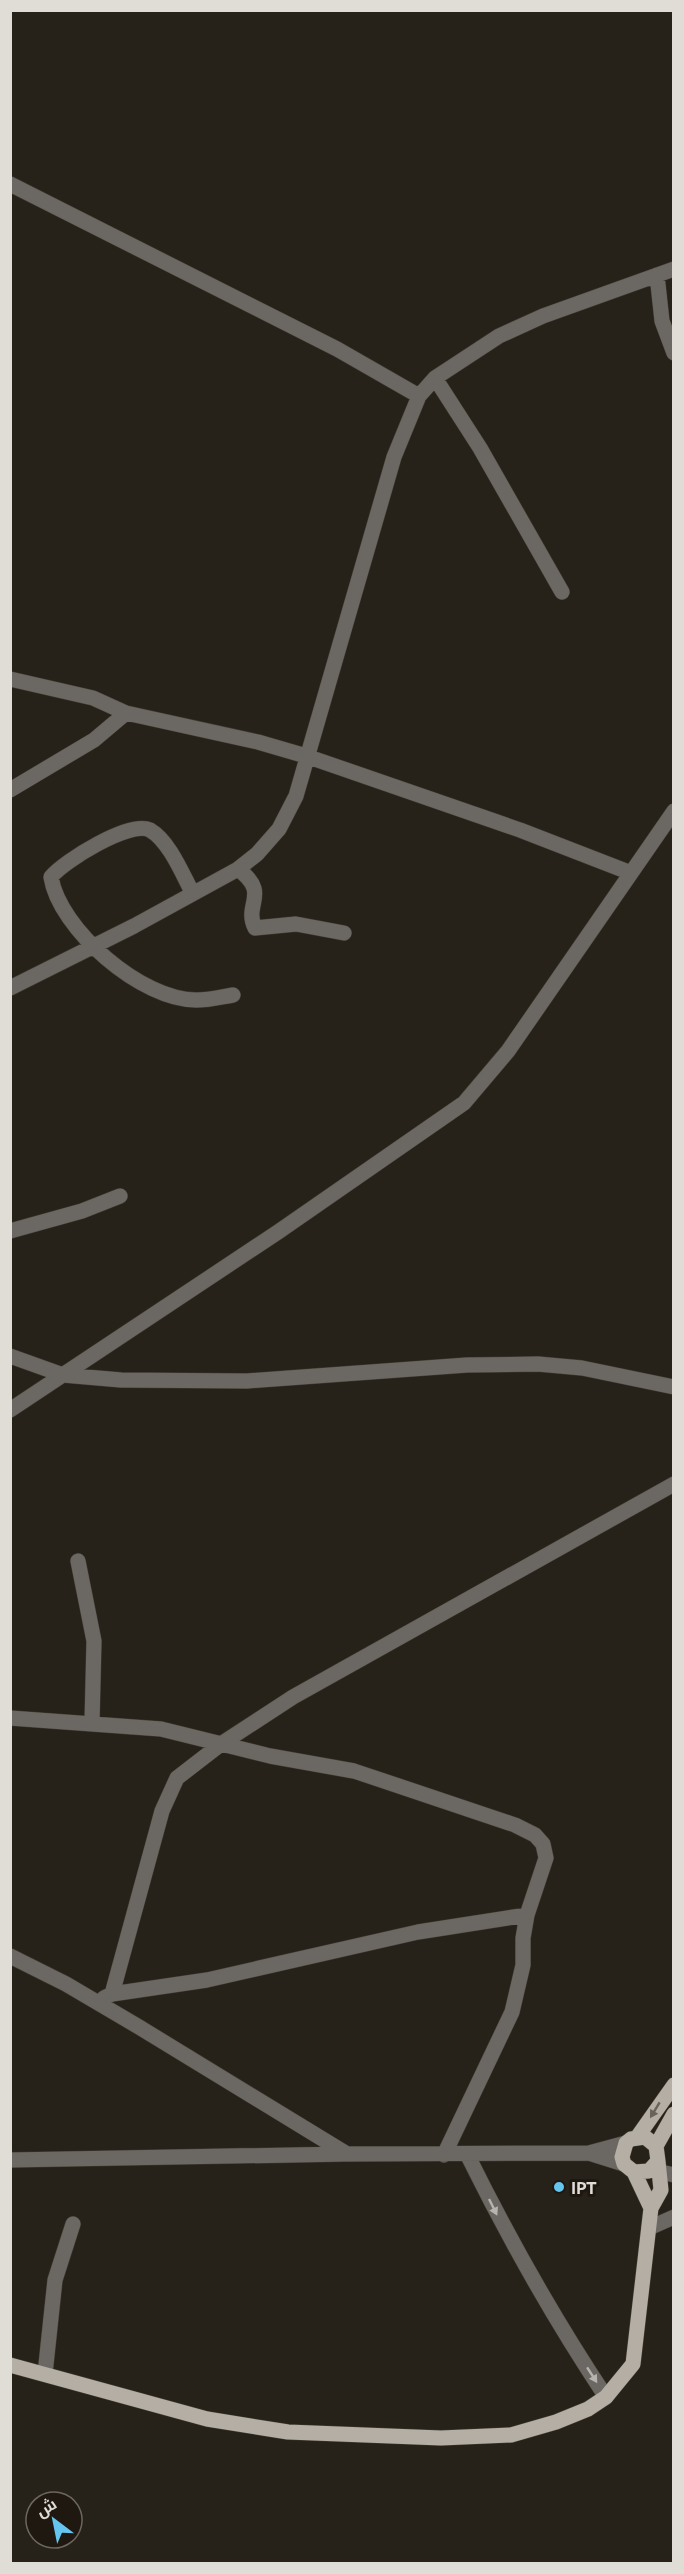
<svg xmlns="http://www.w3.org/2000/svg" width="684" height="2574" viewBox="0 0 684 2574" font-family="'PT Sans',Cairo,sans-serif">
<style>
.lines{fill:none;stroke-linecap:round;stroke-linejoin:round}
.minor-casing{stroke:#413c33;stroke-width:16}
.major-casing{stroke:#413c33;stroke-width:16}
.minor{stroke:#6b6863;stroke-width:15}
.major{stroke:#b4aea5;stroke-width:15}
.oneway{fill:#69635a}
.oneway2{fill:#b7b3ae}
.poi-dot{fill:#65c5ef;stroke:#1e1810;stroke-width:2}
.labels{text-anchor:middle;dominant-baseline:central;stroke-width:6;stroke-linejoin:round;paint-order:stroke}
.poi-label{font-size:18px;font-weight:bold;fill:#e0dcd6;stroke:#1e1810;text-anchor:start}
</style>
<rect width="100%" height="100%" fill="#272219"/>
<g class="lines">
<!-- minor casing -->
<g class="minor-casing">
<path id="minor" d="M10,184L337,349L419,396
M657,275L662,321L674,353
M435,378L480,448L562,592
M10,679L93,698L126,713L258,742L306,756L520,830L631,873
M10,790L94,740L126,713
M238,869C271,894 243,904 255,928L296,924L344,933
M192,892C182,873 169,841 150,830C130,820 64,861 51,877C59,929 142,1001 197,1000C209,1000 221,997 233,995
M10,988L134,926L238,869L257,854L279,829L296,796L394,457L419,396L435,378L499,336L543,316L674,269
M10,1231L82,1211L120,1196
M10,1356L63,1375L121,1380L247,1381L467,1365L538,1364L582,1368L674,1387
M10,1410L278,1232L464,1103L508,1051L674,811
M78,1561L94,1641L92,1722
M10,1718L161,1729L270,1756L354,1771L515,1825L535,1835L543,1844L546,1858L527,1915L523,1938V1965L512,2012L444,2155
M10,1956L66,1984L139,2027L347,2154L589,2153L626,2143
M112,1994L162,1811L177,1778L221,1744L293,1697L674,1484
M104,1998L112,1994L207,1980L418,1932L527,1915
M589,2153L624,2164
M467,2154C509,2239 554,2319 606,2397
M10,2160L346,2154
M661,2172L674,2175
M649,2228L674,2217
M45,2374L55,2280L73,2224"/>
</g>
<!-- major casing -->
<g class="major-casing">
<path id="major" d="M638,2136L674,2085
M656,2146L674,2114
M634,2172L649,2171L658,2161L656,2146L645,2137L631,2139L626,2143L622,2157L624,2164L634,2172L651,2208
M10,2365L207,2419L288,2432L441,2438L511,2435L556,2422L588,2409L606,2397L633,2364L651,2208L661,2190L658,2161"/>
</g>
<!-- minor -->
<use href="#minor" class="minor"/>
<!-- major -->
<use href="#major" class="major"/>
</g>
<!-- one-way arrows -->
<defs><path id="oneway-solid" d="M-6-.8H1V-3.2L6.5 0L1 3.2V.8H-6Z" transform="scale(1.5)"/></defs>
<use class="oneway" href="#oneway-solid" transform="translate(655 2110) rotate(121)"/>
<g class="oneway2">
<use href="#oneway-solid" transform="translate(493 2207) rotate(64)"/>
<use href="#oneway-solid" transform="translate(592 2375) rotate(57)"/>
</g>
<!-- markers -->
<circle class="poi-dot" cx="559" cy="2187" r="6"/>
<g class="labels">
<!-- poi labels -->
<g class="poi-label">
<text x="571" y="2187">IPT</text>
</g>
</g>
<!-- border -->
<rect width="684" height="2574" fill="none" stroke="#e0dcd6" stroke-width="24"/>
<!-- north arrow -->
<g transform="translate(54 2520) rotate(328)"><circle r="28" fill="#1e1810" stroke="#6c665f" stroke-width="1.5"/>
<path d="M0-4.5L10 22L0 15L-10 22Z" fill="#65c5ef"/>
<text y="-9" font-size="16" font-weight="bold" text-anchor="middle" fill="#e0dcd6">ش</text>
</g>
</svg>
